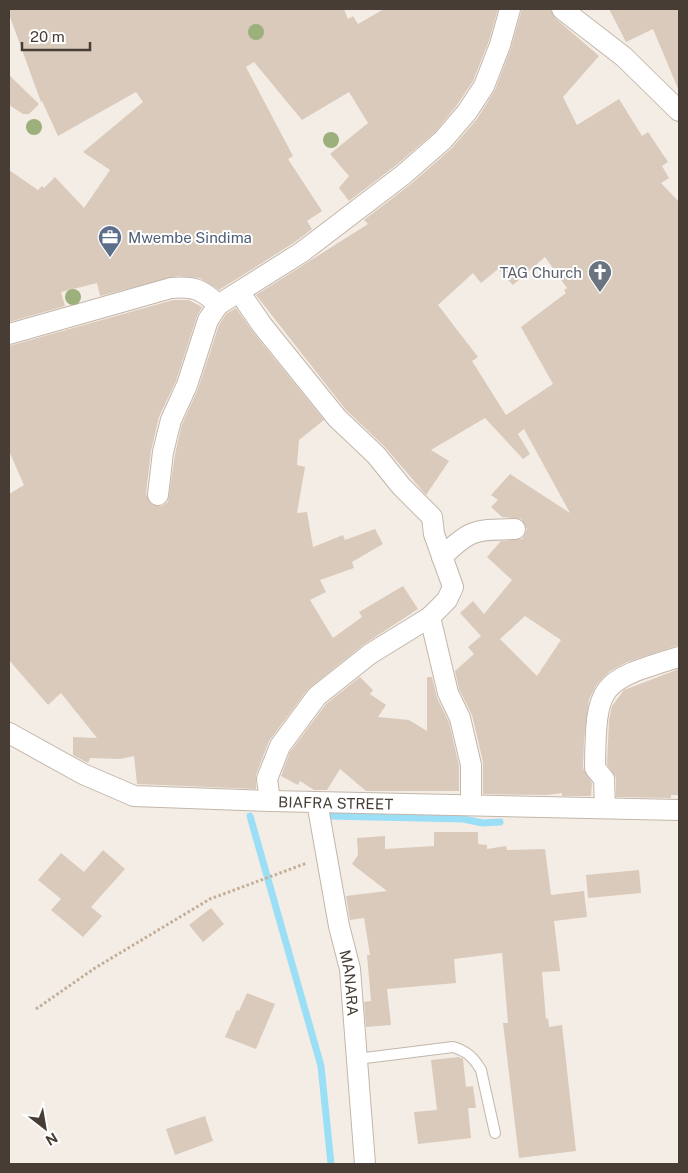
<svg xmlns="http://www.w3.org/2000/svg" width="688" height="1173" viewBox="0 0 688 1173" font-family="'Public Sans',sans-serif">
<style>
.lines{fill:none;stroke-linecap:round;stroke-linejoin:round}
.stream{stroke:#9bdff7;stroke-width:7}
.building{fill:#dacabc;fill-rule:evenodd}
.service-casing{stroke:#c3b6aa;stroke-width:12}
.minor-casing{stroke:#c3b6aa;stroke-width:22}
.path{stroke:#c3ad97;stroke-width:3;stroke-dasharray:2.5 2.5;stroke-linecap:butt}
.service{stroke:#fff;stroke-width:10}
.minor{stroke:#fff;stroke-width:20}
.tree{fill:#9bb07a}
.labels{text-anchor:middle;dominant-baseline:central;stroke-width:4;stroke-linejoin:round;paint-order:stroke}
.service-label{font-size:15px;fill:#4e5e75;stroke:#fff;text-anchor:start}
.worship-label{font-size:15px;fill:#5b616d;stroke:#fff;text-anchor:end}
.street-label{font-size:15px;fill:#473d34;stroke:#fff}
</style>
<rect width="100%" height="100%" fill="#f4ede5"/>
<g class="lines">
<!-- stream -->
<path class="stream" d="M250,816L321,1066L331,1164
M328,816L463,819L483,823L500,822"/>
</g>
<!-- building -->
<path class="building" d="M9,9H344L348,19L353,16L358,24L384,9H498L489,41L473,81L457,105L435,132L395,166L349,201L339,188L349,176L330,154L368,123L349,92L302,120L254,62L246,67L293,156L288,159L322,211L307,221L312,229L295,242L219,290L200,278L178,276L100,296L97,283L61,292L65,306L9,322V170L38,190L42,186L44,188L55,177L84,208L110,170L83,152L143,102L136,92L58,136L42,101L41,102L9,14Z
M522,9H550L555,18L599,56L563,97L577,125L619,99L642,136L648,132L668,162L662,166L669,178L661,183L679,202V645L627,662L610,671L597,684L589,699L584,740L583,768L592,783L591,796H562V793L547,795L483,794V762L472,715L459,689L455,671L474,654L468,647L481,636L460,613L473,601L484,614L512,580L487,557L501,541L522,539L527,529L521,519L502,517L491,507L498,500L491,495L510,474L570,513L524,429L518,434L530,454L523,459L485,418L431,450L449,461L426,495L384,446L346,410L256,295L368,224L364,220L411,184L452,148L477,119L495,90L511,48ZM545,257L567,288L564,290L566,293L521,327L553,384L506,415L472,361L478,357L438,305L473,273L481,283L498,269L513,285ZM525,616L561,640L537,676L500,639Z
M609,9H679V91L653,29L626,42Z
M9,75L39,104L29,114H23L9,105Z
M173,300H189L202,307L197,316L176,381L159,417L151,451L146,494L151,504L162,506L168,502L175,454L182,424L198,389L219,325L226,314L236,308L253,332L324,420L299,440L297,465L305,467L297,513L307,512L313,547L343,535L345,540L375,529L383,544L352,562L354,568L320,580L326,592L310,600L333,638L362,617L359,612L403,586L418,609L363,645L308,689L269,741L256,775V789L137,784L134,756L120,759L90,758L88,763L73,755V737L97,738L61,693L48,705L9,660V494L24,485L9,451V346Z
M679,669V795H671V798L616,797V778L607,764L609,720L612,706L624,690Z
M360,677L373,690L370,694L386,705L378,717L409,720L427,731V677H432L437,698L449,722L459,766V791H366L340,769L327,790H314L300,781L298,785L281,776L290,752L326,704Z
M434,832H478V844L487,845V849L506,846L507,850L545,849L551,895L584,891L587,917L554,921L560,971L542,972L546,1019L548,1018L549,1027L562,1025L576,1151L519,1158L503,1023H508L502,953L454,959L456,983L387,989L391,1025L366,1027L364,1002L371,1001L367,955H370L364,918L350,920L346,896L387,891L352,864L358,855L357,838L385,836V849L434,846Z
M103,850L125,869L91,907L102,916L83,937L51,910L61,899L38,880L61,853L84,872Z
M639,870L641,893L588,898L586,875Z
M211,908L224,924L203,942L189,925Z
M247,993L275,1004L256,1049L225,1037L237,1010L239,1011Z
M459,1057L463,1059L466,1087L473,1086L476,1108H468L471,1138L418,1144L414,1112L437,1110L431,1060Z
M205,1116L213,1141L175,1155L166,1129Z"/>
<g class="lines">
<!-- service casing -->
<g class="service-casing">
<path id="service" d="M357,1059L453,1047C467,1051 474,1058 481,1070L495,1133"/>
</g>
<!-- minor casing -->
<g class="minor-casing">
<g id="minor">
<path d="M562,9L624,57L679,111"/>
<path d="M240,293L262,325L337,418L376,455L401,486L432,517L434,534L453,587L447,600L430,617L370,654L317,696L280,746L267,779L270,801"/>
<path d="M9,334L171,288C194,286 202,289 218,305"/>
<path d="M158,495L163,452L171,420L187,385L208,320L218,305L302,252L403,175L443,140L467,112L484,86L500,45L510,9"/>
<path d="M442,557C471,528 476,530 515,529"/>
<path d="M430,617L448,693L460,718L471,765V805"/>
<path id="s1" d="M9,733L83,774L134,796L270,801L679,810"/>
<path id="s2" d="M317,802L339,926L350,969L365,1164"/>
<path d="M605,808L604,779L595,768C596,683 599,681 679,657"/>
</g>
</g>
<!-- path -->
<path class="path" d="M36,1009L95,968L210,899L307,863"/>
<!-- service -->
<use href="#service" class="service"/>
<!-- minor -->
<use href="#minor" class="minor"/>
</g>
<!-- trees -->
<g class="tree">
<circle cx="256" cy="32" r="8"/>
<circle cx="34" cy="127" r="8"/>
<circle cx="331" cy="140" r="8"/>
<circle cx="73" cy="297" r="8"/>
</g>
<!-- icons -->
<defs>
<g id="office-pin" transform="scale(1.25)"><path d="M0 17L-7.5 6A9.5 9.5 0 1 1 7.5 6Z" fill="#5c6f8a" stroke="#fff"/><path d="M-6-3h4V-5.5h4V-3h4V5H-6ZM-1-4.5V-3h2v-1.5ZM-6 0V1H6V0Z" fill="#fff"/></g>
<g id="church-pin" transform="scale(1.25)"><path d="M0 17L-7.5 6A9.5 9.5 0 1 1 7.5 6Z" fill="#6b7280" stroke="#fff"/><path d="M-1.2-6h2.4v3.5h3.3v2.4h-3.3V6h-2.4V-.1h-3.3v-2.4h3.3Z" fill="#fff"/></g>
</defs>
<g fill-rule="evenodd">
<use href="#office-pin" x="110" y="237"/>
<use href="#church-pin" x="600" y="272"/>
</g>
<g class="labels">
<!-- service labels -->
<g class="service-label">
<text x="128" y="237">Mwembe Sindima</text>
</g>
<!-- worship labels -->
<g class="worship-label">
<text x="582" y="272">TAG Church</text>
</g>
<!-- street labels -->
<g class="street-label">
<text stroke="none"><textPath href="#s1" startOffset="342">BIAFRA STREET</textPath></text>
<text stroke="none"><textPath href="#s2" startOffset="184">MANARA</textPath></text>
</g>
</g>
<!-- border -->
<rect width="688" height="1173" fill="none" stroke="#473d34" stroke-width="20"/>
<!-- north arrow -->
<g transform="translate(45 1128) rotate(149)" stroke="#ffffff" stroke-width="4" paint-order="stroke">
<path d="M0-4L9 19L0 12L-9 19Z" fill="#473d34"/>
<text y="-8" font-size="14" font-weight="bold" text-anchor="middle" fill="#473d34">N</text>
</g>
<!-- scale -->
<path d="M22 42v8h68v-8" fill="none" stroke="#473d34" stroke-width="2.5"/>
<text x="30" y="42" font-size="15" fill="#473d34" stroke="#ffffff" stroke-width="4" paint-order="stroke">20 m</text>
</svg>
